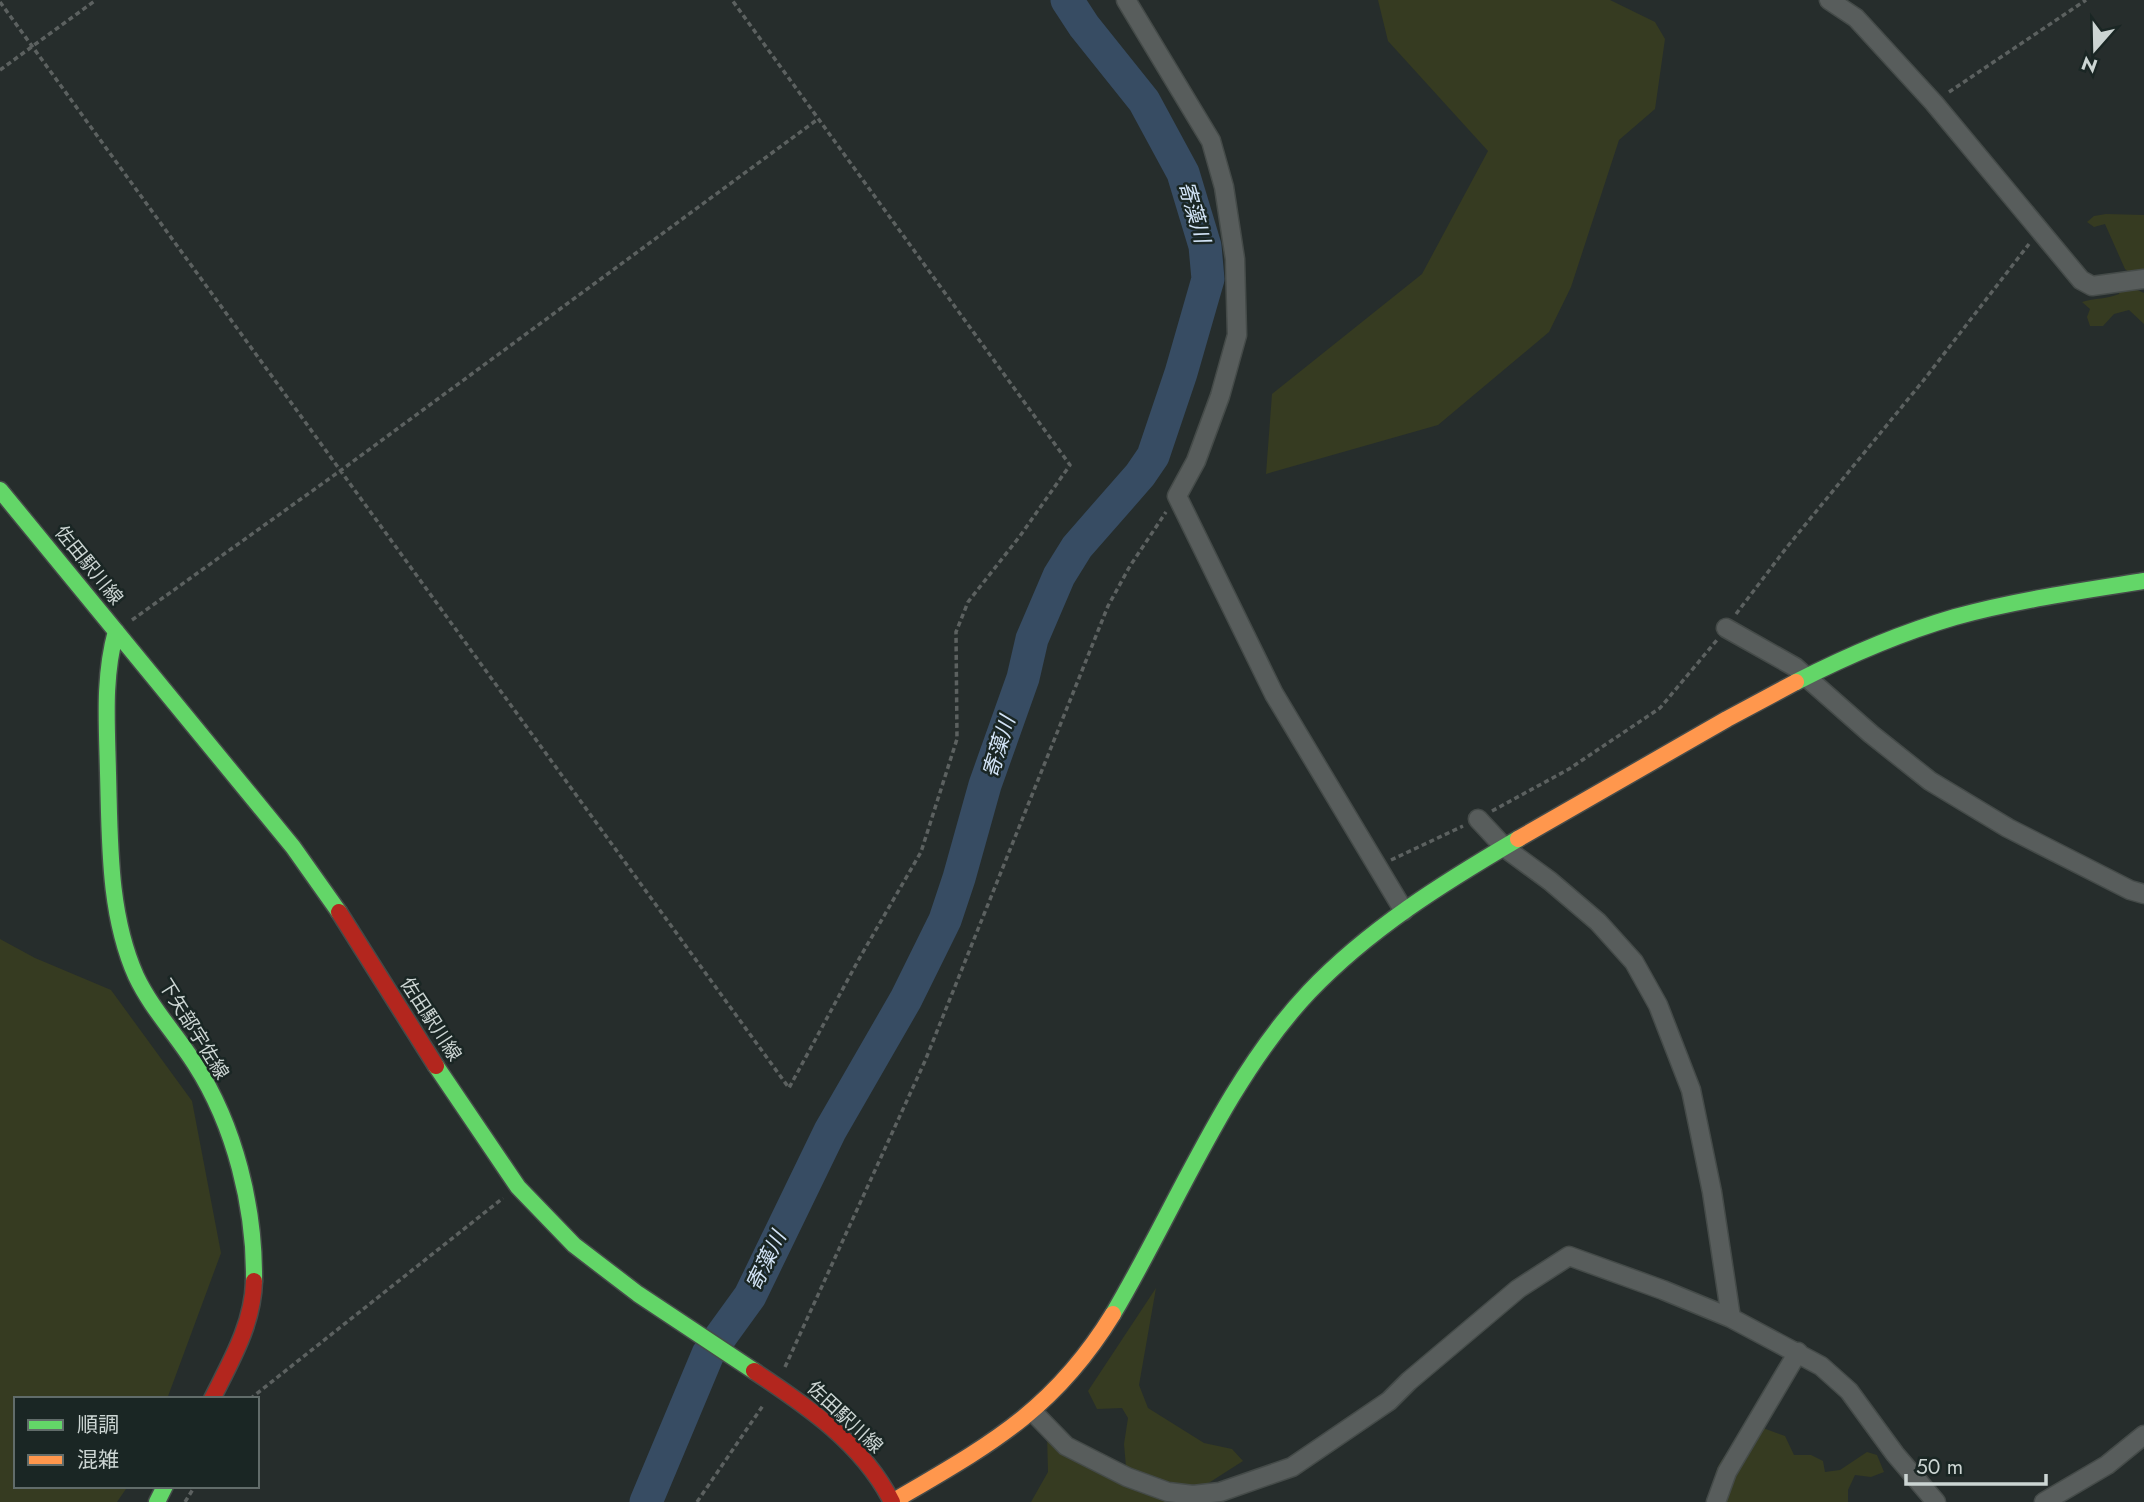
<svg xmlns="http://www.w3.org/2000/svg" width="2144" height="1502" viewBox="0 0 2144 1502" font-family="Jost,'Noto Sans JP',sans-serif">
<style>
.green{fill:#363b21}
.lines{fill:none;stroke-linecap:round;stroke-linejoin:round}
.river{stroke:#374c63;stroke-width:33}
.street-casing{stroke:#454b49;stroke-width:21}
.fast-casing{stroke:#454b49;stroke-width:19}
.slow-casing{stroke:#454b49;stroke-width:19}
.jam-casing{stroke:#454b49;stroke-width:19}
.path{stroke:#5c6160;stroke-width:3.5;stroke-dasharray:5 3.5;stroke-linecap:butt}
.street{stroke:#585d5c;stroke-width:18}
.fast{stroke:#63d668;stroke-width:16}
.slow{stroke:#ff974d;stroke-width:16}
.jam{stroke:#b3261e;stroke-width:16}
.labels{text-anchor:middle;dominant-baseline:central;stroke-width:5;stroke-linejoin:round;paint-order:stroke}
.street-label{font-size:19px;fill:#ccd5d3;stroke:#1a2624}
.water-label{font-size:21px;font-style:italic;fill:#d3e4f7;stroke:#1a2624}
</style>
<rect width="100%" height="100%" fill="#262d2c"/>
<!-- green -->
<path class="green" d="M1378,0H1610L1655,22L1665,39L1655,109L1619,140L1571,287L1549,332L1438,425L1266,474L1272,394L1422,274L1488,151L1388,41Z
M2106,214L2144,215V285L2125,269L2105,224L2094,227L2087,222L2094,216Z
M2127,285L2144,293V324L2129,310L2114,314L2103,326H2090L2087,317L2090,309L2082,302C2094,298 2108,299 2119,294L2120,288Z
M0,939L35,958L111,990L192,1101L221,1253L167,1399H16V1486H128L117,1502H0Z
M1156,1288L1139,1385L1148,1408L1204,1443L1232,1449L1243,1461L1207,1484L1154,1495L1173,1502H1031L1048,1472L1047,1433L1126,1467L1124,1444L1128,1418L1122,1408L1097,1409L1088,1391Z
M1763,1428L1785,1436L1794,1455H1811L1823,1461L1825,1472L1840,1470L1867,1452L1877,1455L1884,1472L1871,1477L1855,1475L1848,1490V1502H1717C1713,1496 1713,1493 1714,1486C1714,1456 1739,1442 1763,1428Z"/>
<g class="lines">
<!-- river -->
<path class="river" d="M646,1502L708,1354L750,1296L830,1131L906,999L945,920L959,878L985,785L1023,678L1032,639L1059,576L1077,547L1140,475L1153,456L1181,373L1208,279L1205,246L1183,173L1144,101L1084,26L1067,0"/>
<!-- street casing -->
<g class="street-casing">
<path id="street" d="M1126,0L1211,141L1224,187L1235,259L1237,335L1220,396L1196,461L1177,496L1274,694L1404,911
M1829,0L1856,18L1934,103L2081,280L2092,286L2144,279
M1726,628L1795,667L1871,734L1930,781L2008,828L2130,890L2144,894
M1478,819L1505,848L1550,881L1598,922L1634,962L1658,1005L1691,1090L1712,1192L1731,1318
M1033,1412L1066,1446L1127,1477L1168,1492L1193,1495L1220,1492L1292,1467L1389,1401L1409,1381L1518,1289L1569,1256L1663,1290L1731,1318L1821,1366L1849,1391L1895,1454L1936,1502
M1716,1502L1727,1472L1798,1352
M2044,1502L2107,1465L2144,1435"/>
</g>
<!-- fast casing -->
<g class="fast-casing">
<path id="fast" d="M0,490L293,847L339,912
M116,631C103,678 107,724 108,773C110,840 108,913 136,976C151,1008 176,1034 195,1064C235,1126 255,1208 254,1281
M1796,682C1847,656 1900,633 1955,617C2017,600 2081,591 2144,581
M436,1066L518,1187L574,1245L638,1294L754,1371
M1113,1314C1175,1210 1225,1081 1309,992C1369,929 1443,883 1518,839
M157,1502L165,1486"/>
</g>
<!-- slow casing -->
<g class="slow-casing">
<path id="slow" d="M1518,839L1727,719L1796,682
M892,1502C987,1446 1053,1412 1113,1314"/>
</g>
<!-- jam casing -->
<g class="jam-casing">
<path id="jam" d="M339,912L436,1066
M754,1371C807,1406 863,1444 892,1502
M212,1399C231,1361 253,1324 254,1281"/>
</g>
<!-- path -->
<path class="path" d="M0,2L789,1088L859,959L921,852L957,739L956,632L968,602L1020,536L1070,465L732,0
M0,70L96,0
M1949,92L2086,0
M1736,614L1787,547L1923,381L2029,244
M132,620L340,471L818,119
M1492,811L1569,769L1660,708L1717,640
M1391,860L1463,826
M785,1367L925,1061L1108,606L1130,566L1166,512
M250,1399L503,1198
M185,1502L195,1486
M697,1502L764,1404"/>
<!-- street -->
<use href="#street" class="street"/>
<!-- fast -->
<use href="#fast" class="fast"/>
<!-- slow -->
<use href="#slow" class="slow"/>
<!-- jam -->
<use href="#jam" class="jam"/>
</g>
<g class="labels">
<!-- street labels -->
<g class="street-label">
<text transform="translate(89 565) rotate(51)">佐田駅川線</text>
<text transform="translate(431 1019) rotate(57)">佐田駅川線</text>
<text transform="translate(194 1029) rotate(58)">下矢部宇佐線</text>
<text transform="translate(845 1417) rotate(43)">佐田駅川線</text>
</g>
<!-- water labels -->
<g class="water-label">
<text transform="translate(1194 212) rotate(74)">寄藻川</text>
<text transform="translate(999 747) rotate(-73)">寄藻川</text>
<text transform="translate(766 1261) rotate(-64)">寄藻川</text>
</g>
</g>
<!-- legend -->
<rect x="14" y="1397" width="245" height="91" fill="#1a2624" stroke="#616c6a" stroke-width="2"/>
<rect x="28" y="1420" width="35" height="10" fill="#63d668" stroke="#616c6a" stroke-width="2"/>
<text x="77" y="1432" font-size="21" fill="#ccd5d3">順調</text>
<rect x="28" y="1455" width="35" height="10" fill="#ff974d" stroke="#616c6a" stroke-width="2"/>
<text x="77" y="1467" font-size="21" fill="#ccd5d3">混雑</text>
<!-- north arrow -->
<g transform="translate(2095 49) rotate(200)" stroke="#1a2624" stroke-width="5" paint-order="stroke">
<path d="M0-5L12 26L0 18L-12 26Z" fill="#ccd5d3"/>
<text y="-10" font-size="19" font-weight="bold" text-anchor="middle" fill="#ccd5d3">N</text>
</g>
<!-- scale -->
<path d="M1906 1474v10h140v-10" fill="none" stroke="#ccd5d3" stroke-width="3.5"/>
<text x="1916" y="1474" font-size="21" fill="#ccd5d3" stroke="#1a2624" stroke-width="5" paint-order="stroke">50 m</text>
</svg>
